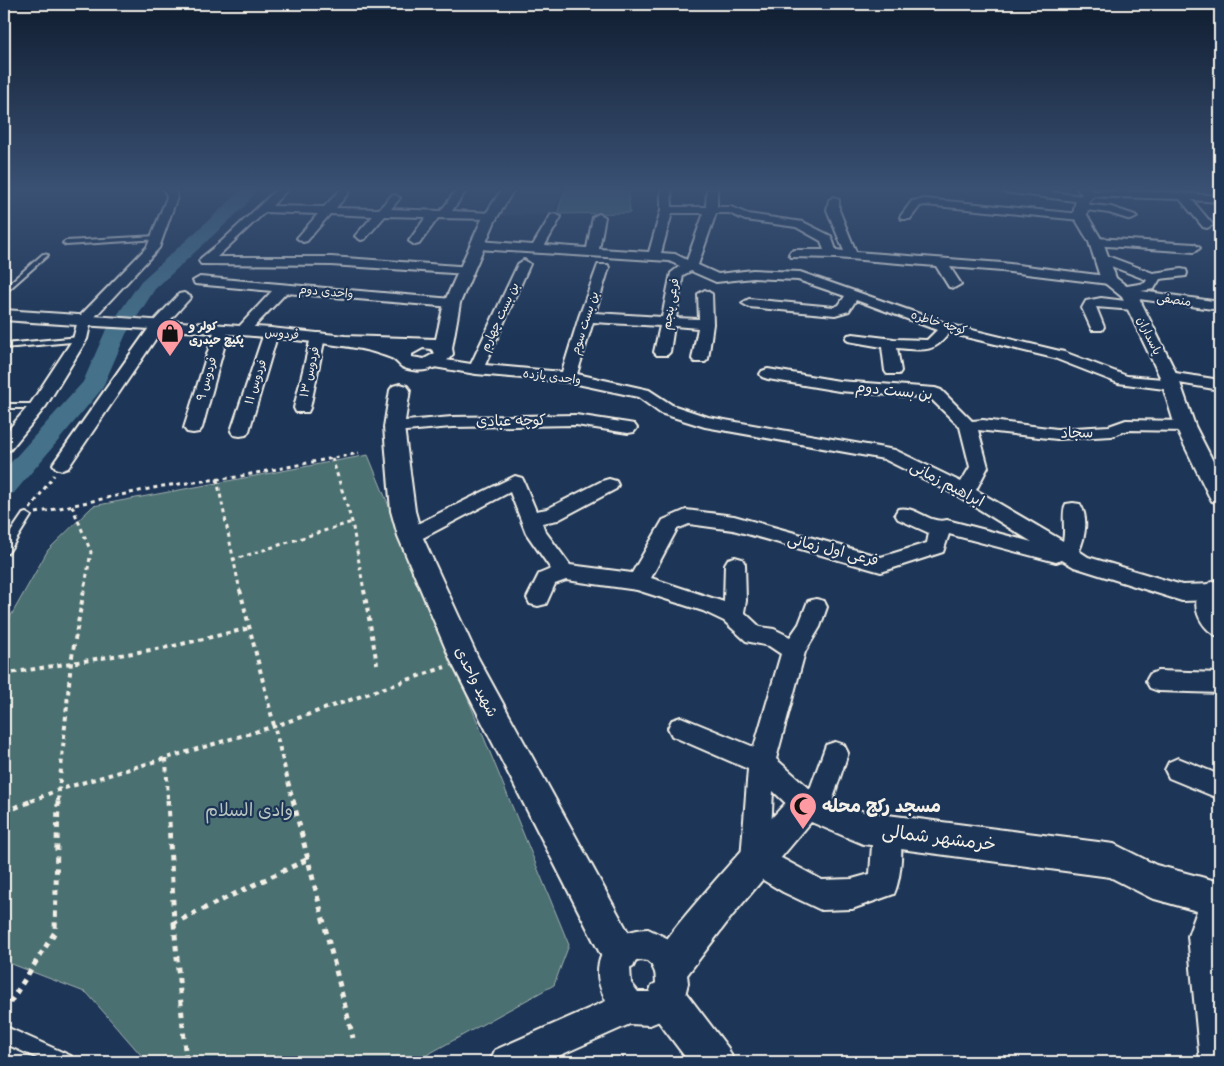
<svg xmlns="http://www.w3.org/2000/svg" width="1224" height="1066" viewBox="0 0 1224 1066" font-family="'Balsamiq Sans','Playpen Sans Arabic',sans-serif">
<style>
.built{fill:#32425e}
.green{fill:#4b6f72;stroke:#a0b0ad}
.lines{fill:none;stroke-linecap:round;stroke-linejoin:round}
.river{fill:#45718a;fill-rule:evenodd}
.service-casing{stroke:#f4f1e8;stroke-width:4}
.minor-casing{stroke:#f4f1e8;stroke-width:4}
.tertiary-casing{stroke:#f4f1e8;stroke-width:4}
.path-far2{stroke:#f4f1e8;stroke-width:3;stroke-dasharray:4 4;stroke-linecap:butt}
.path-far1{stroke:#f4f1e8;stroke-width:4;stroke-dasharray:4.5 4.5;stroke-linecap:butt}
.path{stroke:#f4f1e8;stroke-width:5;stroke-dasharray:5.5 5.5;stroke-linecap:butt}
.service{fill:#1d3557;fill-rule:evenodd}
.minor{fill:#1d3557;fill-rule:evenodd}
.tertiary{fill:#1d3557;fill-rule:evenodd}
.labels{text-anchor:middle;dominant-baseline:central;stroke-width:4.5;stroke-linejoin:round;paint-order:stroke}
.far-street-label{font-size:12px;fill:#f4f1e8;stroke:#1d3557}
.far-poi-label{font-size:12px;font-weight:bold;fill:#f4f1e8;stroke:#1d3557;text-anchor:start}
.street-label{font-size:15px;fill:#f4f1e8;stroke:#1d3557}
.near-poi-label{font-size:18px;font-weight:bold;fill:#f4f1e8;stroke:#1d3557;text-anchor:start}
.near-park-label{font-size:18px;fill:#b9c4bf;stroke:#1d3557}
.near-street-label{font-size:18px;fill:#f4f1e8;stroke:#1d3557}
</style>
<rect width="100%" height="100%" fill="#1d3557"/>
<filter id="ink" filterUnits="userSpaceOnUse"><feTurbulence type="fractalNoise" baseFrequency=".02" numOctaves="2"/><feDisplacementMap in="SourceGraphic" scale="10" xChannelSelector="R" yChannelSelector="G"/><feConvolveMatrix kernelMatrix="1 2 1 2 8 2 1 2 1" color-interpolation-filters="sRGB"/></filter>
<g filter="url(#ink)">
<!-- built -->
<path class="built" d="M512,189H562L553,214L498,216Z"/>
<!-- green -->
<path class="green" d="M565,189H628L630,213L557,214Z
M368,455L569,945L554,985L414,1062H147L87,993L4,961V628L48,550L93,506Z"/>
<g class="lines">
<!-- river -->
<path class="river" d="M241,189H257L244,207L155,289L126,334L102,389L14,493L4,496V470L83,382L104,334L141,281L232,199Z"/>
<!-- service casing -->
<g class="service-casing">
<path id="service" d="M157,236L159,237V239L66,245L63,243L66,241Z
M43,254L48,255L6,292L4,293V288Z
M80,337H83V341L4,348V344Z
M4,404H38L42,406L38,408H4Z
M26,513L31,516L8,553H4V542L23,514Z
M4,1026L71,1056L73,1062H46L4,1043Z"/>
</g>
<!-- minor casing -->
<g class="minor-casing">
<path id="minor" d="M164,189H174L177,197L159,248L91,321L87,339L46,406L10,450L4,451V435L31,403L73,339L79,317L147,247L167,197Z
M277,189H288L272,206L324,207L341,189H349L350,191L336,208L379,209L391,196L395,195L400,198L391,209L441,211L457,189H467L452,211L492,213L498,216L492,219L438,218L419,244L415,245L409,241L426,217L385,216L365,239L361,240L355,236L373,216L330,214L307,241L303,242L297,238L318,214L265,212L217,257H331L472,267L473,270L472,273L467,274L331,265L201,264L199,261L201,258L222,241Z
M661,189H671L672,207H706L707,189H717V207H731L748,214L803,222L831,236L836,250L844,251L827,210L829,200L834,197L839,200V210L856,252L1002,263L1114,277L1116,280L1114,283L1109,284L1002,271L950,267L961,284L954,288L949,287L936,266L837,258L791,257L789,254L791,251L795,250H824L821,241L796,227L745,220L729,213H716L698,265L718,274L753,270L800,272L951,325L1064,352L1127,376L1163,379L1161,377L1163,374L1169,372L1220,380V390L1179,383L1180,385L1178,388L1172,390L1118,383L1054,358L949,333C934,354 921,350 897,348L901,371L899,374H887L885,371L882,347L848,341L846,338L848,335L853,334L894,339L927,340L937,330L856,300L849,311L835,315L749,307L742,303L749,299L834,307L839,305L845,296L798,280L753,278L716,282L691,271L683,275L676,318L699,319L698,294L705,290L712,294L713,324L708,359L705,362H695L692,359L698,328L674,326L670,352L667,355H657L654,352L660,326L593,322L577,374L649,390L672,405L708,417L895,450L961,482L970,467L960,427L930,398L839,391L768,379L762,377L760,374L762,371L768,369L839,381L935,388L941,390L972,421L983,420L1057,429L1109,426L1126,420L1185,421L1191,422L1194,426L1191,430L1185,431L1128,430L1112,436L1057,439L978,430L988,467L976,490L1063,541C1066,530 1061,512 1066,504L1073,503L1080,504C1089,518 1085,537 1079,551L1088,557L1182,585L1215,584L1220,586V598L1215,600L1182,601L1074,567L1062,560L1056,562L949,534L943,552L881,572L733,530L689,524L677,529L651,578L724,602L725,564L728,559L735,557L742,559L745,564L746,601L744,612L760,627L774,629L790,637L799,624L808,601L816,599L824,601L827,607L820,627L805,652L776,759L810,789L826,745L835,742L844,745L848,753L827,817L817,821L796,813L773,791L770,852L822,880L852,879L870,874L873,831L877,822L887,818L897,822C904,838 902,877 894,894L852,909L821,910L783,892L745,869L741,859L748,769L672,736L668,728L672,720L681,717L754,747L781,654L769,646L746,641L724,621L703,611L637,590L566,580L555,584L546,604L538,606L530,604L527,598L539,574L551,569L526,533L510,492L417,541L410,543L403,541L400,536L403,531L515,476L522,478L524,482L536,511L547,509L602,481L609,479L616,481L618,485L616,489L558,520L542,523L545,531L570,565L632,573L663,520L686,510L734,516L881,557L927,543L929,533L898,519L895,514L898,509C916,505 930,525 947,520L1032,542L958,496L884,459L705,427L660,413L638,397L568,382L476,374L428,366L425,363L428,360L433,358L471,364L518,264L524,260L530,264L485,365L562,372L579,317L598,265H608L609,268L595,313L662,317L671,273L680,266L669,261L478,249L472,245L478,241L533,245L551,215L555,214L561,217L545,245L587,248L593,217L599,214L605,217L599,249L649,252L661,210ZM672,213H704L687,260L675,254L661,253Z
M999,189H1027L1083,196L1088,199L1083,202L1004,192Z
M1090,191L1167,192L1220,196V202L1192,200L1213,225L1207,228L1203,227L1180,199L1086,196L1085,194L1086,192Z
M925,199L1081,214L1087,217L1081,220L925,205L920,206L910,219H902L900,217L912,201Z
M1083,204L1111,207L1135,215L1137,217L1131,220L1109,213L1079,209L1077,207Z
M1096,238L1194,244L1200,248L1194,252L1092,245L1090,242L1092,239Z
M1102,254L1153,273L1181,269L1186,270L1187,273L1186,276L1160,279L1154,289L1141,291L1220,302V310L1124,297L1119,290L1121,287L1145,283L1147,280L1098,261L1096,258Z
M200,277L452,299L459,303L452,307L286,293L247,334H237L235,331L272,291L195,284L193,281Z
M184,293L191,297L163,328L68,468L62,470L56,468L53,464L153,322L179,294Z
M1101,298L1134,302L1141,306L1134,310L1096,307L1104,327L1102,330H1092L1082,308L1086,301Z
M222,325L227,326L229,329L202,428L199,432L193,433L187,432L184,428L215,329L217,326Z
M271,329L276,330L278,333L249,431L246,435L240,436L234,435L231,431L264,333L266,330Z
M318,333L323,334L325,337L310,408L308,412H296L294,408L311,337L313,334Z
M576,415L628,423L634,424L637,428L634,432L628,433L576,425L452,427L394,432L388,431L385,427L388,423L394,422L452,417Z
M1158,671L1220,673V693L1158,691L1150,688L1146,681L1150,674Z
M1178,758L1220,775V799L1169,778L1165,770L1169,762Z
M648,929L673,941L678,947L686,966L688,983L686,991L678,1010L672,1016L650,1025L630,1024L545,1062H490L495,1050L606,1001C602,992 598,983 598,974C597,946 622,929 648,929ZM640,960L647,961L655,968L656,983L650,992H638L631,983L630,967L634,962Z"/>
</g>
<!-- tertiary casing -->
<g class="tertiary-casing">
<path id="tertiary" d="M502,189H514L495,221L460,303L452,348L453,354C442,369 419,375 402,367C398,364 395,359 391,358C376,352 359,348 343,346C231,330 117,329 4,320V310L271,328L345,336L436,339L444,303L481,221ZM423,348L431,349L435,353L424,359L412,357V354Z
M1077,189H1091L1096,194L1089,201L1087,215L1103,242L1116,278L1137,294L1178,377L1195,426L1220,475V503L1212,501L1209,496L1175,426L1160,377L1122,297L1101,280L1089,242L1073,215L1076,199L1082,194Z
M400,384L407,386L410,390L404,427L415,511L422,536L478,658L633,941L639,954L633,967L620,973L607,967L451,661L398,536L391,511L384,427L390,390L393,386Z
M1220,580V637C1201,631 1186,601 1205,586C1209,582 1215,581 1220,580Z
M806,789L864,812L1114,844L1156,865L1216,881L1220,879V1062H1200L1188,936L1197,911L1151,898L1110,877L863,844L811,822L732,916L684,979L675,983L680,985L728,1048L734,1062H689L652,1013L647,999L652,985L662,981L658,979L652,966C662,942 680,922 696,903C728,865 761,829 795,793Z"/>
</g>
<!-- path-far2 -->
<path class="path-far2" d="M332,458L352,522L364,591
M217,479L240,591
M72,506L91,552L84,591
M30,509L54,475
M36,513L163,486L236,477L359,453
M232,560L352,522"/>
<!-- path-far1 -->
<path class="path-far1" d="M240,590L293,801
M364,590L377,664
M4,674L169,647L250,628
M166,758L168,801
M31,801L58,790L275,726L445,667
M58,801L71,662L84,590"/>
<!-- path -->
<path class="path" d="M168,800L174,923L308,859
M293,800L353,1038
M4,812L34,800
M174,923L186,1062
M4,1012L55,932L58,800"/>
<!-- service -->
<use href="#service" class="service"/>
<!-- minor -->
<use href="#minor" class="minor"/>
<!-- tertiary -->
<use href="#tertiary" class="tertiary"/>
</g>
</g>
<!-- sky -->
<linearGradient id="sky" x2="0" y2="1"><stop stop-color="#101d30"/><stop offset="0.56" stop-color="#3a5174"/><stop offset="1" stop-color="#3a5174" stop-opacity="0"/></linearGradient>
<rect width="1224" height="338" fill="url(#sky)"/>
<!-- icons -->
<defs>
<g id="shop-pin" transform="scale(1.4375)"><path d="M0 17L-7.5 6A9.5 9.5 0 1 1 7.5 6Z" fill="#ff9aa2" stroke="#1d3557"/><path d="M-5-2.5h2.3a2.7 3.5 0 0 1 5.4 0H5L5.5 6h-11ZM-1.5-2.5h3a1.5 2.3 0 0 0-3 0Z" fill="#111"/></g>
<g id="mosque-pin" transform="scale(1.4375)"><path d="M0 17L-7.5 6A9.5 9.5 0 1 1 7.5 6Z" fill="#ff9aa2" stroke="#1d3557"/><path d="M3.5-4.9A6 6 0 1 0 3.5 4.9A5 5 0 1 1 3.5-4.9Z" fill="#111"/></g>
</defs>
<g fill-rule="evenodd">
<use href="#shop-pin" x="170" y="333"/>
<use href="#mosque-pin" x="803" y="806"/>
</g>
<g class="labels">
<!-- far-street labels -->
<g class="far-street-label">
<text transform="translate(326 292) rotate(5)">واحدی دوم</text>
<text transform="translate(1174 300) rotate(8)">منصفی</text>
<text transform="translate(671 304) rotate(-80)">فرعی پنجم</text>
<text transform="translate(500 317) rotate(-65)">بن بست چهارم</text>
<text transform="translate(585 323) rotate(-72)">بن بست سوم</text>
<text transform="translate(939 323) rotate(17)">كوچه خاطره</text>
<text transform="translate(282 334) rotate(5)">فردوس</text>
<text transform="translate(1149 336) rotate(64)">پاسداران</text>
<text transform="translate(310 372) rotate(-77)">فردوس ۱۳</text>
<text transform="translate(552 377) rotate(7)">واحدی یازده</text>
<text transform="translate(207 379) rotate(-74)">فردوس ۹</text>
<text transform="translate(256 382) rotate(-72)">فردوس ۱۱</text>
</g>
<!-- far-poi labels -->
<g class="far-poi-label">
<text x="189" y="326">کولر و<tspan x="189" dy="14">پکیج حیدری</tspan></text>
</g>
<!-- street labels -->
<g class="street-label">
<text transform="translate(894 391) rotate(6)">بن بست دوم</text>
<text transform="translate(511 421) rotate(-1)">کوچه عبادی</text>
<text transform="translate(1077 433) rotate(-1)">سجاد</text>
<text transform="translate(947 484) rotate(28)">ابراهیم زمانی</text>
<text transform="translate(833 550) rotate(14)">فرعی اول زمانی</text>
<text transform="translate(476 682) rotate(63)">شهید واحدی</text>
</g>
<!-- near-poi labels -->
<g class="near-poi-label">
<text x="822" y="806">مسجد رکج محله</text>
</g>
<!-- near-park labels -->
<g class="near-park-label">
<text x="249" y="810">وادی السلام</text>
</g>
<!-- near-street labels -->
<g class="near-street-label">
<text transform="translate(939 838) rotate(7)">خرمشهر شمالی</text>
</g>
</g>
<!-- margin -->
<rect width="1224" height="1066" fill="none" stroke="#1d3557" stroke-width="20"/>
<rect x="10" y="10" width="1204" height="1046" fill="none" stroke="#f4f1e8" stroke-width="2" filter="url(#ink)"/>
</svg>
